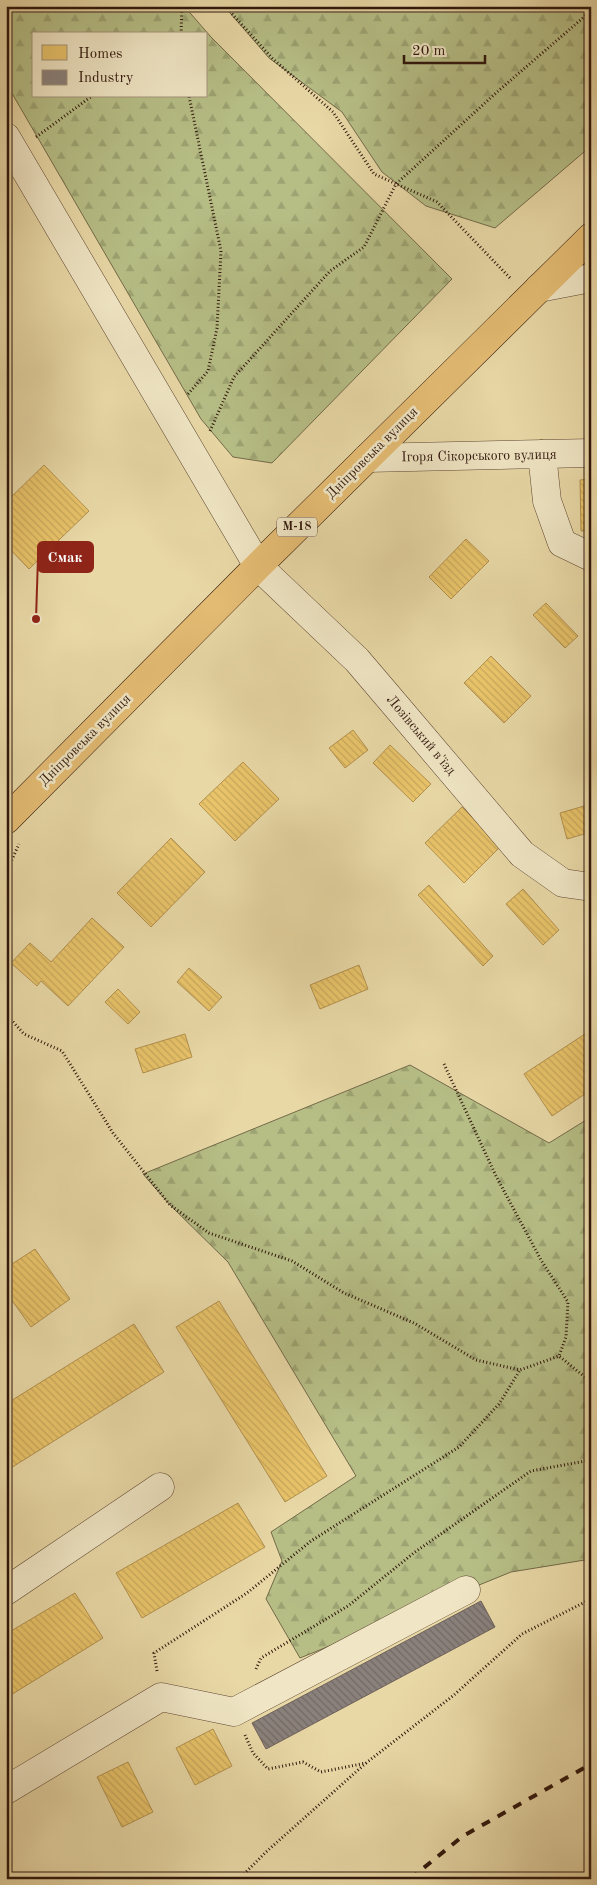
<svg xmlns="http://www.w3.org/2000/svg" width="597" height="1885" viewBox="0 0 597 1885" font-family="'Old Standard TT',serif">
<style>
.forest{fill:url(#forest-firs);stroke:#736a49;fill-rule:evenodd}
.homes{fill:url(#homes-back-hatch);stroke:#b2904e}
.industry{fill:url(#industry-back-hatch);stroke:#6f615a}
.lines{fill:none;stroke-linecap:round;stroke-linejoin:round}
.minor-casing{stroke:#5e4632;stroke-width:29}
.trunk-casing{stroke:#30160c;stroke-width:29}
.path{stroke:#30160c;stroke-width:3;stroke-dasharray:1 2.5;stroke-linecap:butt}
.minor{stroke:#f0e6c5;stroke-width:28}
.trunk{stroke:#e4bc73;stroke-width:28}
.rail{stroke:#30160c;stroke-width:4;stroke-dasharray:9 9;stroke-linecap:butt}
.labels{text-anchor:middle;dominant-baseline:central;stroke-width:5;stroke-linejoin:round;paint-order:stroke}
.shield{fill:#f0e6c5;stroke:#6a5444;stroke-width:1}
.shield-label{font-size:12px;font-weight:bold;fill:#30160c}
.street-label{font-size:14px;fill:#30160c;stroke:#f0e6c5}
.leader{fill:none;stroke:#8f2418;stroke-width:2}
.callout-dot{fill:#8f2418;stroke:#f0e6c5;stroke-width:2}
.callout{fill:#8f2418;stroke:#8f2418;stroke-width:2}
.callout-label{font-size:15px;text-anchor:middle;font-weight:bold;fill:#fff}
</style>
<defs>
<pattern id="forest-firs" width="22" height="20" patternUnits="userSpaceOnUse" patternTransform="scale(1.25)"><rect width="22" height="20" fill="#b6be86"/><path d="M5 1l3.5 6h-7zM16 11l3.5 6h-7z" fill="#9da372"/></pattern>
<pattern id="homes-back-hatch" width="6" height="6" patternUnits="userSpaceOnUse" patternTransform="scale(1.25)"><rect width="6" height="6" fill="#e9c46a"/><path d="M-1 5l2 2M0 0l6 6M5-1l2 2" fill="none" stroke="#c8a85b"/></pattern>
<pattern id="industry-back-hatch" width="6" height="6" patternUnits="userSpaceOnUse" patternTransform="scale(1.25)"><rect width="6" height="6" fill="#8a817c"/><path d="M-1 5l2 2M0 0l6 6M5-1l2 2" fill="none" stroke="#716964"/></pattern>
</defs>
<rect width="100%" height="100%" fill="#e8d8a6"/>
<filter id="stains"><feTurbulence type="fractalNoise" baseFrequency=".004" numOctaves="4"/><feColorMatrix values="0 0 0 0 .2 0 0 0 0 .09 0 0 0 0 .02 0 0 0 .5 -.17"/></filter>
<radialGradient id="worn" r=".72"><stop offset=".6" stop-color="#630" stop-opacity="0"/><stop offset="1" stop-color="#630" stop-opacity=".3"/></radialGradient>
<!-- forest -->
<path class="forest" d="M6,6H184L211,37L452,279L272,463L233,457L201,419L6,83ZM34,34H206V96H34Z
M224,6H591V146L495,228L426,206L382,172L342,112L269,58Z
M410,1065L549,1143L591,1117V1559L511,1572L300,1658L266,1599L282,1561L271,1532L356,1476L228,1262L170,1205L143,1174Z"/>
<!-- homes -->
<path class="homes" d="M44,465L89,511L29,569L6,545V502Z
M591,479V531H581L580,480Z
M466,539L489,561L451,599L429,577Z
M546,603L578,636L565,648L533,615Z
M491,656L531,696L504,723L464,683Z
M353,730L368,750L345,768L329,748Z
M390,745L431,784L413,802L373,763Z
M243,762L279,799L235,841L199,804Z
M591,804V832L567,839L560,813Z
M462,807L501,846L464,883L425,843Z
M171,838L205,872L151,927L117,893Z
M429,885L493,956L483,966L418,895Z
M523,889L559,930L543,945L506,904Z
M92,918L124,947L68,1006L41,981L37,986L11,963L30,943L51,962Z
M359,965L368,989L320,1009L310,985Z
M189,968L222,997L209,1011L177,982Z
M118,989L140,1012L128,1024L105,1002Z
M591,1030V1090L552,1116L524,1074Z
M185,1034L192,1057L143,1073L135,1049Z
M35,1249L70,1299L31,1327L6,1292V1268Z
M219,1301L327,1476L285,1502L176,1327Z
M134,1324L164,1372L6,1471V1404Z
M238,1503L265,1547L142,1618L116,1573Z
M75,1593L103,1638L6,1698V1634Z
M213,1729L232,1766L195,1785L176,1748Z
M128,1762L153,1812L122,1827L97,1777Z"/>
<!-- industry -->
<path class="industry" d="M481,1601L495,1627L266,1749L252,1723Z"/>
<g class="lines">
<!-- minor casing -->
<g class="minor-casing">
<path id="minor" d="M6,137L258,566L357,660L522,854L563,883L591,887
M539,288L591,278
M542,454L547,501L562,543L591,557
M367,458L591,453
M6,1591L160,1487
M6,1790L161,1697L234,1712L466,1590"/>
</g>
<!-- trunk casing -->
<g class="trunk-casing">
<path id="trunk" d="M6,820L258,566L591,237"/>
</g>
<!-- path -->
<path class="path" d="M225,6L272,58L333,112L374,174L437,202L510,278
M181,34L182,6
M36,137L92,96
M188,394L208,371L217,328L221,251L189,96
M210,431L234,377L330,271L364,247L396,184L497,92L591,11
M6,873L19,844
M6,1014L24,1034L62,1051L113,1133L170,1205L209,1233L292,1261L344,1293L414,1323L476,1360L520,1370L559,1356L591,1382
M444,1064L496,1176L541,1260L568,1302L566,1337L559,1356
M256,1669L261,1658L348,1606L415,1552L531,1471L591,1460
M157,1671L154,1653L247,1593L311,1541L459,1447L499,1404L520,1370
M245,1735L253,1753L268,1769L303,1762L321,1772L366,1763L454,1695L522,1634L591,1599
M239,1879L266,1852L366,1763"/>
<!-- minor -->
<use href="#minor" class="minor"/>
<!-- trunk -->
<use href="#trunk" class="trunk"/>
<!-- rail -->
<path class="rail" d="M410,1879L463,1836L591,1764"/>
</g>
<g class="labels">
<!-- shield labels -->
<rect class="shield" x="277" y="517.5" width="40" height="19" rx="4"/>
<g class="shield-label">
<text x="297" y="527">М-18</text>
</g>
<!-- street labels -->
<g class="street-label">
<text transform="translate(372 453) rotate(-45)">Дніпровська вулиця</text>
<text transform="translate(479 456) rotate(-1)">Ігоря Сікорського вулиця</text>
<text transform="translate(421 735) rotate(50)">Лозівський в'їзд</text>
<text transform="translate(85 740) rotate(-45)">Дніпровська вулиця</text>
</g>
</g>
<!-- callouts -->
<path class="leader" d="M36 619L38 557"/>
<circle class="callout-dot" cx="36" cy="619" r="5"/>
<rect class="callout" x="38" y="542" width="55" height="30" rx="5"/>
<g class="callout-label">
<text x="65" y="562">Смак</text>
</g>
<!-- margin -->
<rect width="597" height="1885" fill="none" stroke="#e8d8a6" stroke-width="25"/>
<rect x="8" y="8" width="582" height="1870" fill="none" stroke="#30160c" stroke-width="2.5"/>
<rect x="12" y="12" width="572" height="1860" fill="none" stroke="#30160c"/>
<!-- legend -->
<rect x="32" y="32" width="175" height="65" fill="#f0e6c5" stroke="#a3937b"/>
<rect x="42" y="45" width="25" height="15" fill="#e9c46a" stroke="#a3937b"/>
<text x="78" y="58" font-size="15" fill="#30160c">Homes</text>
<rect x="42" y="70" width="25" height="15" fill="#8a817c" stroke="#a3937b"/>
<text x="78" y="82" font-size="15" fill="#30160c">Industry</text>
<!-- scale -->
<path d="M404 55v8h81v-8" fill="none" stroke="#30160c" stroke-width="2.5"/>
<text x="412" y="55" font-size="15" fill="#30160c" stroke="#f0e6c5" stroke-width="4" paint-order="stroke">20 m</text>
<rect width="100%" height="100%" filter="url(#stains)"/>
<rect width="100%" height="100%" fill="url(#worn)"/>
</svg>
